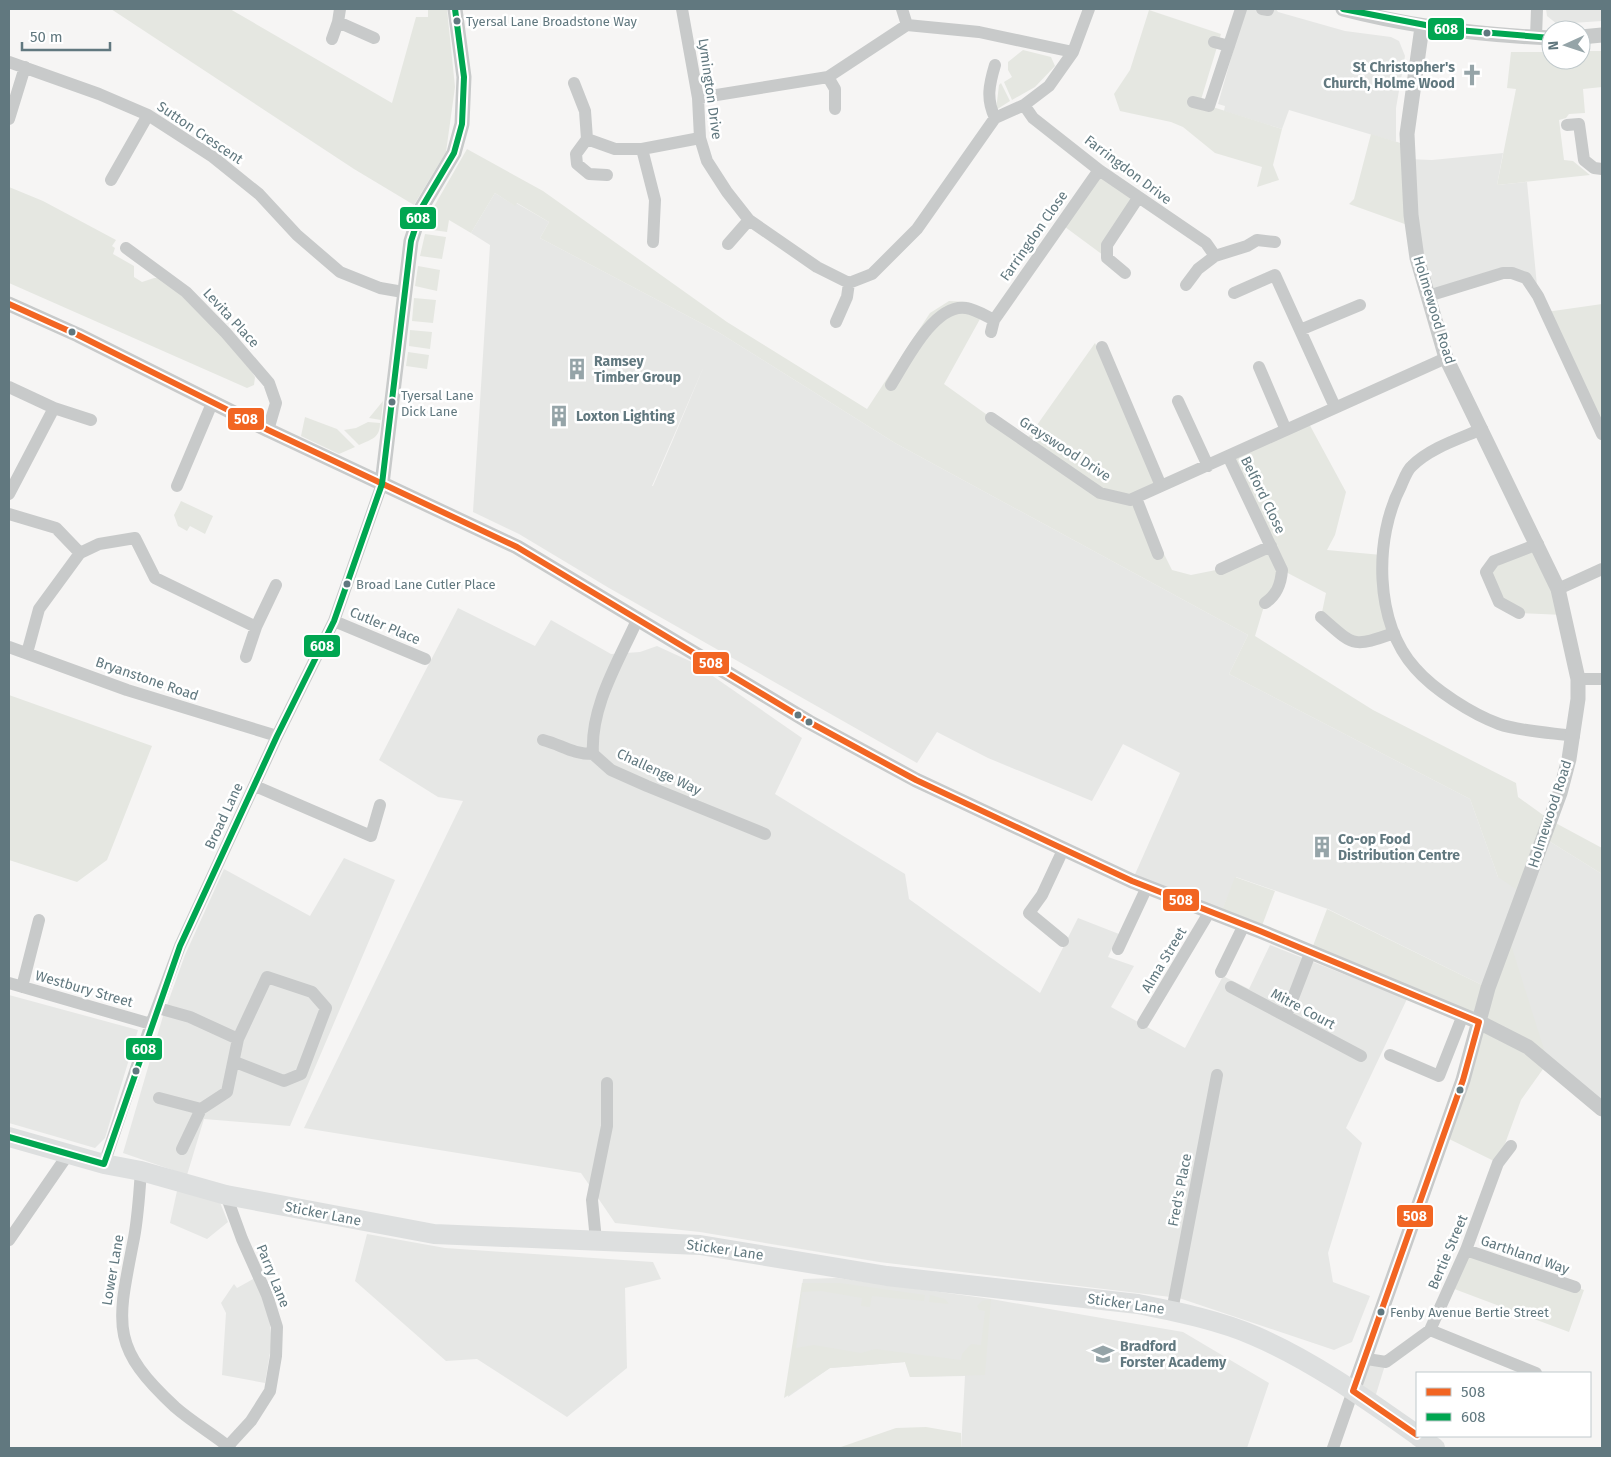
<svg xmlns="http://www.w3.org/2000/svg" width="1611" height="1457" viewBox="0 0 1611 1457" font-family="'Fira Sans',sans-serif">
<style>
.built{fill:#e6e7e5;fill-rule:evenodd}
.green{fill:#e5e7e1}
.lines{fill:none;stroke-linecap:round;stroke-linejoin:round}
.minor{stroke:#c8caca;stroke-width:12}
.tertiary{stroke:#c8caca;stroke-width:15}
.trunk{stroke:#dddfdf;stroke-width:20}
.bus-1-casing{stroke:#fff;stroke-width:10}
.bus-2-casing{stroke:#fff;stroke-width:10}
.bus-1{stroke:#f26522;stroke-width:6}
.bus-2{stroke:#00a651;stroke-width:6}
.bus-dot{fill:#61787f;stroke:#fff;stroke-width:2}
.labels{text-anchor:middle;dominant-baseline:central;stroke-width:5;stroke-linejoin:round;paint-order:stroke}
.bus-label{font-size:13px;fill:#61787f;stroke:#fff;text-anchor:start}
.poi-label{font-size:14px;font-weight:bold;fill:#61787f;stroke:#fff;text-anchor:start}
.street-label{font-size:14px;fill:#61787f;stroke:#fff}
.line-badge{stroke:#fff;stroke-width:2}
.badge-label{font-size:14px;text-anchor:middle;font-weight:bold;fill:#fff}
</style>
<rect width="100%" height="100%" fill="#f6f5f4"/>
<!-- built -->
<path class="built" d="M1245,9H1276L1278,12L1345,31L1391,37L1399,41L1405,56L1396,108V142L1289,110L1282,129L1224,111L1225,106L1218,104Z
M1546,9H1602V21L1557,24L1547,16Z
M1503,153L1497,185L1527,182L1538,296L1512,273L1428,296L1407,159L1432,160Z
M495,193L514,205L516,203L549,222L540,238L718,332L895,443L1248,635L1229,674L1470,799L1498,877L1544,838L1602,874V1109L1572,1085L1488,988L1328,909L1236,877L1220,915L1132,881L1180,773L1123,744L1092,801L988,758L937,732L917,763L609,588L519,534L473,512L490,245L471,233ZM704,366L672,442L653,486H652Z
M458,608L535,646L551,620L611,654L640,652L657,646L694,663L802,738L775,794L905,874L909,899L1040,993L1078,918L1119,934L1108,957L1134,966L1111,1007L1185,1048L1223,976L1249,989L1270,945L1407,999L1346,1128L1362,1143L1328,1253L1333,1282L1370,1296L1352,1342L1334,1350L1179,1298L879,1262L700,1232L615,1223L581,1173L304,1128L463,801L438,797L379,760Z
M344,858L395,880L290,1126L204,1119L187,1175L123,1153L163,1016L185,955L224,869L310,916Z
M9,995L138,1030L105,1138L95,1148L9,1123Z
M177,1191L219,1200L228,1222L207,1239L170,1223Z
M367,1234L445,1248L653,1262L661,1279L625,1288L627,1368L567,1417L477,1359L446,1361L355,1281Z
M255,1278L268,1309L272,1341L265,1383L222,1375L226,1313L221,1303L234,1284L237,1288Z
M837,1278L991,1299L1183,1332L1269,1383L1247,1448H961L965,1376L910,1377L905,1362L830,1368L788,1397L803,1279Z
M1367,1359L1386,1362L1373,1404L1354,1391Z"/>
<!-- green -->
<path class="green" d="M111,9H230L392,103L416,17H428V9H447L455,87L446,152L414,205L354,169Z
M1149,10L1221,34L1200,103L1282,129L1273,165L1279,180L1257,187L1262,167L1215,153L1183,127L1171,122L1120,111L1114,94L1130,70Z
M1023,50L1051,57L1055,66L1035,87L1012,100L1004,82L1012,77L1008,70V62Z
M1581,51H1602V87L1583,89L1585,113L1569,114L1566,118L1559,120L1564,160L1573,161L1590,175L1497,185L1516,89L1507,88L1511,52H1551V60H1581Z
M1001,83L1010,101L996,110L999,85Z
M1371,134L1407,145L1413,227L1349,204L1354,199Z
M467,149L543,191L727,322L867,409L930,313L949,301L968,302L985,310L944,384L1025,442L1095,343L1161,486L1136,498L1172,570L1191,575L1221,569L1271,546L1228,456L1307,420L1346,492L1335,535L1327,550L1382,555L1394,633L1367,643L1321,617L1326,593L1282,570L1265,603L1255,636L1373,710L1516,783L1518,797L1550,820L1602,848V874L1544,838L1523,894L1498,877L1470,799L1229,674L1248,635L895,443L718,332L540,238L549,222L517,203L515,206L495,193L471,233L449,220L447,232L426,229L432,210Z
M1099,170L1138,198L1107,258L1061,224Z
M9,187L43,201L116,240L112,246L115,248L113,254L134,266V277L142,282L154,278H163L214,327L250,369L255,377L254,385L247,388L9,283Z
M425,234L446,237L442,259L420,256Z
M418,266L440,270L437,291L415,286Z
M414,298L436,300L433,323L412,321Z
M1602,304V419L1596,420L1546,312Z
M410,330L432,332L430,349L409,346Z
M408,352L429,355L427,369L406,366Z
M383,401L381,420L369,418Z
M305,417L337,429L355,447L339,454L301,436Z
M368,422L380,423C380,438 372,439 359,445L344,430L356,428Z
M181,501L213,516L205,534L190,526L187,531L178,526L174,515Z
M1538,544L1564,615L1519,613L1499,602L1486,572Z
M9,695L152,746L107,860L77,882L9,860Z
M1235,877L1275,891L1260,931L1220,915Z
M1327,909L1488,988L1508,935L1548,1062L1521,1100L1498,1163L1443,1136L1479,1022L1311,951Z
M1466,1250L1584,1290L1569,1332L1449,1287Z
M802,1283H840L925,1295L924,1301L872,1296L870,1307L861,1306L862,1298L821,1291L802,1292L796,1348L814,1345L861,1353L875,1349L961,1360L962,1354L971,1344L981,1345L985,1311L979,1310L977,1306L982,1301L991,1299L985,1375L910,1377L905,1362L830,1368L784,1398Z
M930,1295L945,1299L949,1304L929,1302Z
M926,1427L961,1433V1448H838L896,1428Z"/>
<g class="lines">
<!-- minor -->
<path class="minor" d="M682,9L698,98L700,138L707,161L727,192L749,220L817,267L849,283L872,274L917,229L995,118L1024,105L1049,86L1073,52L1089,9
M902,9L907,25
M1262,9L1268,10
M338,22L374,38
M1536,37L1537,9
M332,39L338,22L340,9
M1214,42L1229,46
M9,62L99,94L148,115L213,157L259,194L297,235L340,272L380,288L403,292
M828,77L835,89V109
M574,83L585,111L587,139L615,149H642L700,138
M698,98L828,77L907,25L979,32L1073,52
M1193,102L1209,106L1241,9
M1024,105L1033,118L1099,170L1206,243L1215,256
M995,118C986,99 989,85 995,65
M9,119L25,67
M1567,125L1579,124L1584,160L1594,168L1602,169
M587,139L576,154L577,164L589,174L607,175
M642,149L655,200L653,242
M111,180L148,115
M728,244L749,220
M126,248L186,292L226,333L269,383L276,403L268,430
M1125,273L1107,258V245L1138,198
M1186,285L1198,269L1215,256L1247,246L1257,240L1275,242
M1234,293L1275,275L1335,407
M1428,296L1503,273H1512L1526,278L1538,296L1602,434
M836,322L847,297L849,283
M1300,330L1360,305
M991,332L994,320L1099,170
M1102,347L1161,486
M1259,367L1286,430
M891,385C905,363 934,303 966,308C975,309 986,316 994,320
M9,387L54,408L91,420
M1178,401L1208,466
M991,418L1100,493L1130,500L1446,358
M1482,429C1459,439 1430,448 1412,466C1407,470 1404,479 1401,486C1374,538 1374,622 1415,668C1434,690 1472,714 1499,724C1518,731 1553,733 1574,736
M1228,456L1282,570C1281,584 1277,595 1265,603
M177,486L213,401
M9,494L54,408
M1136,498L1158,554
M9,514L56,528L80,553
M1221,569L1271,546
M1558,589L1602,569
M1519,613L1499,602L1486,572L1494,561L1538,544
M1321,617C1354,646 1352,648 1394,633
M638,618C619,661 590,706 593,754L611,770L647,786L765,834
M334,621L425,659
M9,647L127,690L277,736
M27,653L39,609L80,553L99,544L135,538L155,578L256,627
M246,657L256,627L276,585
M1578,679H1602
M543,740C562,745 572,754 593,754
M255,786L371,836L380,805
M1063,941L1029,913L1042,895L1063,850
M1118,949L1147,887
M1221,972L1244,925
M9,983L151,1024
M22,987L39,920
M1231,987L1361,1056
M158,1008L190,1017L238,1039
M1286,1016L1311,951
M1143,1023L1210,911
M1390,1055L1439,1076L1463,1015
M159,1098L201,1109
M182,1149L201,1109L227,1092L238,1039L267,977L312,992L326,1008L301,1074L284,1081L235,1062
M104,1164L151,1024L180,946L277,736L334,621L382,484
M141,1171C139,1196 138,1220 133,1243C117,1325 110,1347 175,1407C192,1422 213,1434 230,1448
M226,1195L242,1239L267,1295L277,1327L276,1356L270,1391L251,1421L228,1446
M9,1240L69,1153
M596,1240L592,1200L607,1126V1083
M1466,1250L1575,1287
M1172,1311L1217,1075
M1430,1330L1536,1373
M1367,1359L1386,1362L1430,1330L1466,1250L1498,1163L1511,1146
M1333,1448L1353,1391"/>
<!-- tertiary -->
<path class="tertiary" d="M1343,9C1412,27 1480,35 1551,38
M1581,37L1602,35
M9,304L78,335L268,430L517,547L809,722L916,780L1132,881L1260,931L1479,1022L1528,1047L1602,1109
M382,484L411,241L422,207L454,153L462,124L464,77L455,9
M1353,1391L1463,1080L1488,988L1560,793L1569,759L1578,699V679L1558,589L1446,358L1417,258L1411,215L1407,134L1422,27"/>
<!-- trunk -->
<path class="trunk" d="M9,1137L104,1164L141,1171L226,1195L434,1234L700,1245L887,1276L1138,1304C1177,1312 1218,1320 1255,1336C1313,1361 1366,1399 1417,1435
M1418,1436L1435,1448"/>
<!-- bus-1 casing -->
<g class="bus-1-casing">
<path id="bus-1" d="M9,304L78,335L268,430L517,547L809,722L916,780L1132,881L1260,931L1479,1022L1463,1080L1353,1391L1417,1435"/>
</g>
<!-- bus-2 casing -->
<g class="bus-2-casing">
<path id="bus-2" d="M1343,9L1446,29L1551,38
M9,1137L104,1164L180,946L277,736L334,621L382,484L411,241L422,207L454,153L462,124L464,77L455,9"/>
</g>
<!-- bus-1 -->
<use href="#bus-1" class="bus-1"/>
<!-- bus-2 -->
<use href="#bus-2" class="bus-2"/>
</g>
<!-- icons -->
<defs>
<g id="church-bare" transform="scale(1.725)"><path d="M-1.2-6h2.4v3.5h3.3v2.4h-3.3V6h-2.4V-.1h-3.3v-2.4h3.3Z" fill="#95a4a8" stroke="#fff" stroke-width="2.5" paint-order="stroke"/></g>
<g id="building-bare" transform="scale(1.725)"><path d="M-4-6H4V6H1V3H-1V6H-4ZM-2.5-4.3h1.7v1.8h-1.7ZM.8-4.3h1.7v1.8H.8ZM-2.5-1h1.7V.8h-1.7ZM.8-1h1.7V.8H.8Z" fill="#95a4a8" stroke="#fff" stroke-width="2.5" paint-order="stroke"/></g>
<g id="school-bare" transform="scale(1.725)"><path d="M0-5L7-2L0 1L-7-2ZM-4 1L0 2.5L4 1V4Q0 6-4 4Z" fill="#95a4a8" stroke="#fff" stroke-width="2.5" paint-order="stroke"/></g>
</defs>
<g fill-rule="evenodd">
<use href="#church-bare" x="1472" y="75"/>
<use href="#building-bare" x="577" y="369"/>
<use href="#building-bare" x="559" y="416"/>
<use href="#building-bare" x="1322" y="847"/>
<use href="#school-bare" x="1103" y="1354"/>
</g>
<!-- markers -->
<g class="bus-dot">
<circle cx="457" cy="21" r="4.5"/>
<circle cx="1487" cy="33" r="4.5"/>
<circle cx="72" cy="332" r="4.5"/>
<circle cx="392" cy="402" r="4.5"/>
<circle cx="347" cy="584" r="4.5"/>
<circle cx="798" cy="715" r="4.5"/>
<circle cx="809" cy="722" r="4.5"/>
<circle cx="136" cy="1071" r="4.5"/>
<circle cx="1460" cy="1090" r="4.5"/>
<circle cx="1381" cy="1312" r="4.5"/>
</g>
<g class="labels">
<!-- bus labels -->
<g class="bus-label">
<text x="466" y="21">Tyersal Lane Broadstone Way</text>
<text x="401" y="395">Tyersal Lane<tspan x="401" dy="16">Dick Lane</tspan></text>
<text x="356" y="584">Broad Lane Cutler Place</text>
<text x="1390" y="1312">Fenby Avenue Bertie Street</text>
</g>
<!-- poi labels -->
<g class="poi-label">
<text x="1455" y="67" text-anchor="end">St Christopher's<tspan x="1455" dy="16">Church, Holme Wood</tspan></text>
<text x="594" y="361">Ramsey<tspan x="594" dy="16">Timber Group</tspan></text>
<text x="576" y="416">Loxton Lighting</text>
<text x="1338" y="839">Co-op Food<tspan x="1338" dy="16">Distribution Centre</tspan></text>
<text x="1120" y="1346">Bradford<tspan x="1120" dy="16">Forster Academy</tspan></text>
</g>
<!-- street labels -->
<g class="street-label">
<text transform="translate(710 89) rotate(82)">Lymington Drive</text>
<text transform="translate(200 133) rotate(34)">Sutton Crescent</text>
<text transform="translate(1128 170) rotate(37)">Farringdon Drive</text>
<text transform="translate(1034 236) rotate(-55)">Farringdon Close</text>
<text transform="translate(1434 310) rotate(73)">Holmewood Road</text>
<text transform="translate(231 318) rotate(47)">Levita Place</text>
<text transform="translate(1065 449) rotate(33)">Grayswood Drive</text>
<text transform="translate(1263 495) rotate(64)">Belford Close</text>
<text transform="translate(385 626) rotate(23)">Cutler Place</text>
<text transform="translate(147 679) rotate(19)">Bryanstone Road</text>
<text transform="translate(659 772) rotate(25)">Challenge Way</text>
<text transform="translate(1550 814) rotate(-72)">Holmewood Road</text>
<text transform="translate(224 816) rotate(-65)">Broad Lane</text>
<text transform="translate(1164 960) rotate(-59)">Alma Street</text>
<text transform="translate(84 989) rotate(16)">Westbury Street</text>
<text transform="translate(1303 1009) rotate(28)">Mitre Court</text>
<text transform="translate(1180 1190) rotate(-79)">Fred's Place</text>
<text transform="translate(323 1214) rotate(11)">Sticker Lane</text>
<text transform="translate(725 1250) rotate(8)">Sticker Lane</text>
<text transform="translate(1448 1252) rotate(-67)">Bertie Street</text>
<text transform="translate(1525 1255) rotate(19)">Garthland Way</text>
<text transform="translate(113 1270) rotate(-80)">Lower Lane</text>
<text transform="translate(273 1276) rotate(68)">Parry Lane</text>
<text transform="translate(1126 1304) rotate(8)">Sticker Lane</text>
</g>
</g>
<g class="line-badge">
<rect x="1427" y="17" width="38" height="24" rx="5" fill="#00a651"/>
<rect x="399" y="206" width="38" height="24" rx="5" fill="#00a651"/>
<rect x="227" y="407" width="38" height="24" rx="5" fill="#f26522"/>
<rect x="303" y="634" width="38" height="24" rx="5" fill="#00a651"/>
<rect x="692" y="651" width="38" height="24" rx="5" fill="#f26522"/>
<rect x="1162" y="888" width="38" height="24" rx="5" fill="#f26522"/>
<rect x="125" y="1037" width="38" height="24" rx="5" fill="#00a651"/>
<rect x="1396" y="1204" width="38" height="24" rx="5" fill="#f26522"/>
</g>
<g class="badge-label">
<text x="1446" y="34">608</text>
<text x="418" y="223">608</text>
<text x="246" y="424">508</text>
<text x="322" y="651">608</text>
<text x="711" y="668">508</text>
<text x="1181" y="905">508</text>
<text x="144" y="1054">608</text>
<text x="1415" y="1221">508</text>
</g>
<!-- border -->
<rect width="1611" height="1457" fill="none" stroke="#61787f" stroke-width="20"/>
<!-- legend -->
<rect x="1416" y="1372" width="175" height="65" fill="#ffffff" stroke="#c0c9cc"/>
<rect x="1426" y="1388" width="25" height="8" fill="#f26522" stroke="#c0c9cc"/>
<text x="1461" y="1397" font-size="15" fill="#61787f">508</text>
<rect x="1426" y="1413" width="25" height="8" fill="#00a651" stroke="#c0c9cc"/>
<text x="1461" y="1422" font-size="15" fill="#61787f">608</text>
<!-- north arrow -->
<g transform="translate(1566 45) rotate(267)"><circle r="24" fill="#ffffff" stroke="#c0c9cc"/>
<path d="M0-4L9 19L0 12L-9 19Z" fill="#95a4a8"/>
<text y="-8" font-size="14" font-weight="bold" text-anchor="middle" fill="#61787f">N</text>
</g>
<!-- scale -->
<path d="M22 42v8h88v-8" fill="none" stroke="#61787f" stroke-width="2.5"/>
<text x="30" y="42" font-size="15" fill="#61787f" stroke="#ffffff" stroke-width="4" paint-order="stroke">50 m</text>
</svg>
